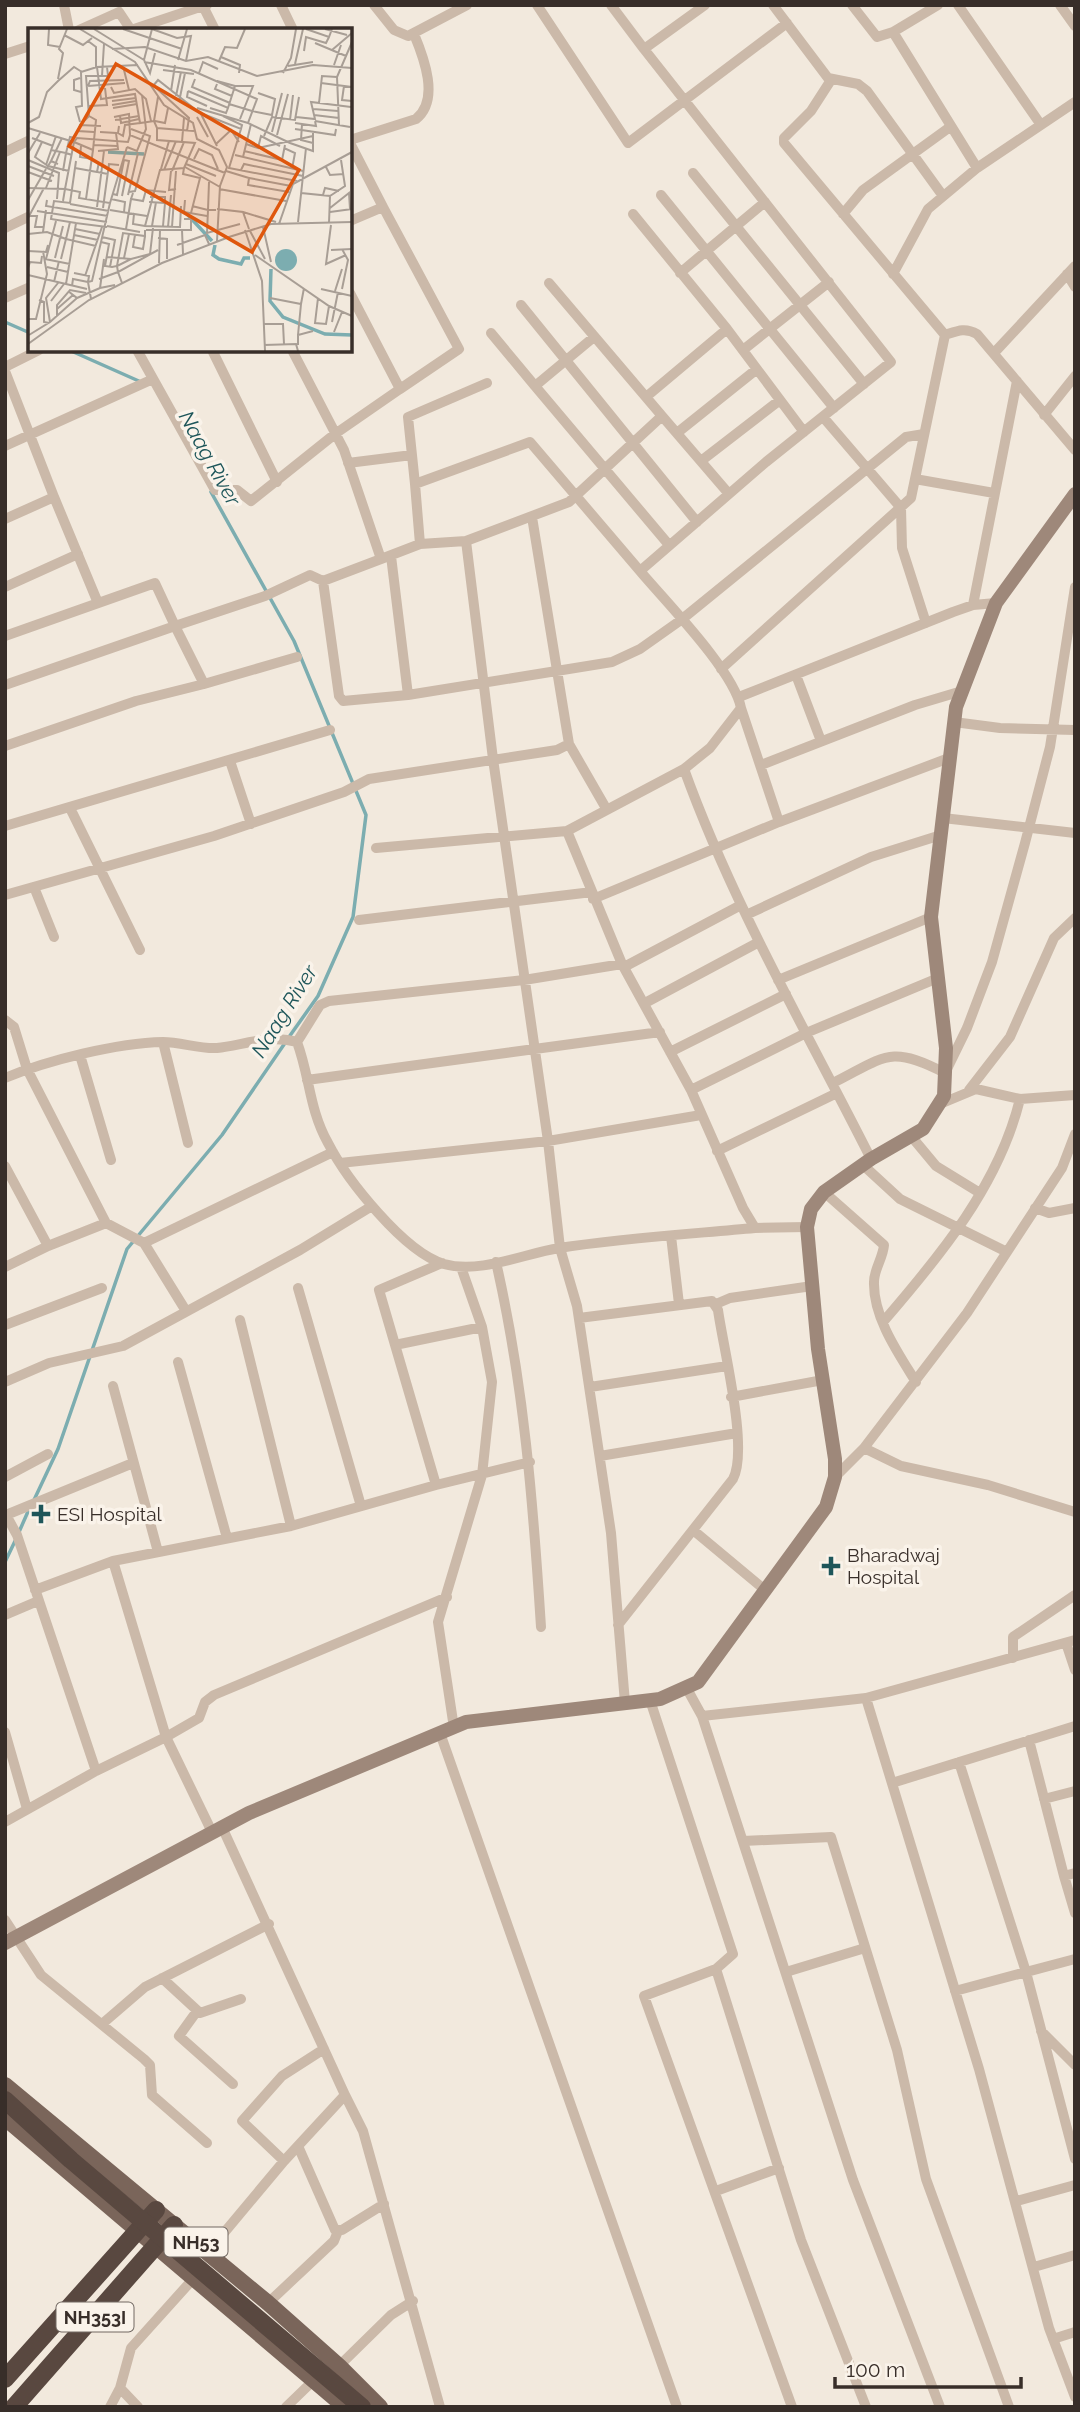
<svg xmlns="http://www.w3.org/2000/svg" width="1080" height="2412" viewBox="0 0 1080 2412" font-family="Raleway,sans-serif">
<style>
.lines{fill:none;stroke-linecap:round;stroke-linejoin:round}
.stream{stroke:#7cadb0;stroke-width:3.5}
.street{stroke:#cbb9a9;stroke-width:10}
.secondary{stroke:#9e887a;stroke-width:14}
.primary{stroke:#7a655a;stroke-width:16}
.highway{stroke:#594840;stroke-width:18}
.highway-bridge{stroke:#594840;stroke-width:18}
.poi-dot{fill:#1e565a;stroke:#faf3ea;stroke-width:2.5}
.labels{text-anchor:middle;dominant-baseline:central;stroke-width:7;stroke-linejoin:round;paint-order:stroke}
.shield{fill:#faf3ea;stroke:#726963;stroke-width:2}
.shield-label{font-size:18px;font-weight:bold;fill:#382e29}
.poi-label{font-size:19px;fill:#382e29;stroke:#faf3ea;text-anchor:start}
.water-label{font-size:21px;font-style:italic;fill:#1e565a;stroke:#faf3ea}
.inset-river{fill:none;stroke:#7cadb0;stroke-width:3.5}
.inset-road{fill:none;stroke:#a89e95;stroke-width:2}
.view{fill:#df570d;fill-opacity:0.15;stroke:#df570d;stroke-width:3.5}
.inset-edge{fill:none;stroke:#382e29;stroke-width:3.5}
</style>
<rect width="100%" height="100%" fill="#f2e9dd"/>
<g class="lines">
<!-- stream -->
<path class="stream" d="M5,322L30,333
M69,350L141,382
M211,492L294,641L366,815L353,917L318,996L289,1037
M34,1500L58,1449L127,1249L222,1135L285,1043
M19,1532L30,1507
M5,1562L16,1539"/>
<!-- street -->
<path class="street" d="M64,5L69,30
M207,5L203,6L215,30
M281,5L293,30
M374,5L394,30L408,36L467,5
M537,5L628,143L787,23
M611,5L644,49
M705,5L644,49L891,362L766,462L640,571C666,602 734,671 741,708L710,748L684,769C733,905 806,1030 871,1159
M773,5L828,78L858,84L867,91L943,196
M852,5L877,37L893,32L977,168
M958,5L1041,125
M1060,5L1075,26
M79,30L119,12L131,30
M131,30L203,6
M893,32L938,5
M5,54L30,46
M350,140L416,119C440,100 424,58 414,34
M350,143L383,207
M5,152L30,140
M693,173L864,384
M661,195L834,408
M633,214L727,329L804,432
M843,214L863,190L950,127
M350,221L383,207L459,349L400,389
M5,228L30,216
M680,273L765,202
M893,274L928,209L977,168L1075,102
M1067,274L1075,287
M5,298L30,287
M521,305L697,522
M491,333L535,386
M945,335C957,331 965,327 977,334L1075,450
M594,337L535,386L669,545
M137,350L215,490H237L251,501L335,434L400,389L350,293
M212,350L277,482
M292,350L344,450L381,559L420,544L466,541L493,759L548,1141L560,1248L577,1306L611,1533L625,1703
M743,350L829,282
M994,353L1075,266
M5,367L39,350
M5,371L54,497
M487,383L408,417L415,484L530,442L640,571
M646,397L727,329
M1044,415L1075,376
M662,416L729,494
M823,417L901,508L902,548L926,623
M677,433L757,369
M5,446L153,379
M701,461L780,400
M348,463L412,455
M915,479L994,493
M415,484L420,544
M5,519L54,497L98,603
M466,541L569,502L662,416L549,283
M391,556L408,695
M323,581L339,696L343,701L408,695L612,662L640,649L681,620L906,437L924,434
M5,587L78,554
M973,605L1017,381
M5,636L155,583L175,626L265,596L310,575L323,581L381,559
M721,669L911,498L945,335L784,143V138L811,111L831,80
M796,675L821,741
M204,684L297,657
M5,685L175,626L204,684L136,701L5,746
M739,697L953,612L973,605L996,603
M741,708L779,822L949,758
M954,722L1000,728L1075,730
M569,744L607,810
M230,761L251,824
M761,765L915,705L962,691
M70,808L140,950
M943,818L1075,833
M5,826L330,730
M376,848L567,831
M34,887L54,937
M5,895L214,836L344,792L369,779L557,750L569,744L532,517
M593,899L779,822
M746,915L871,857L941,835
M359,920L592,892
M624,967L741,905
M778,980L931,917
M645,1003L759,942
M5,1020L14,1027L27,1069L106,1223
M163,1042L188,1143
M297,1042L320,1005L329,1001L524,980L622,964
M670,1052L786,994
M80,1055L111,1160
M5,1078C48,1060 117,1043 163,1042C181,1042 199,1049 217,1048C243,1045 271,1034 297,1042C310,1077 309,1109 328,1143C347,1180 404,1252 444,1264C480,1274 523,1254 559,1248C623,1238 690,1234 755,1228L743,1208L691,1090L622,964L567,831L684,769
M307,1080L660,1032
M833,1083C885,1057 889,1044 945,1073L967,1028L992,962L1025,843L1050,747L1075,587
M691,1090L806,1033L938,978
M969,1090L1010,1037L1054,938L1075,918
M940,1104L976,1089L1020,1099L1075,1095
M911,1136L936,1166L980,1193
M717,1151L837,1093
M340,1163L548,1141L701,1115
M863,1165L900,1199L1007,1252
M5,1166L48,1246L5,1267
M824,1192L884,1245C883,1258 874,1269 874,1282C873,1317 898,1353 916,1382
M1035,1208L1049,1213L1075,1208
M755,1228L807,1227
M671,1236L679,1304
M48,1246L106,1223L144,1243
M496,1262C524,1385 533,1502 541,1627
M298,1288L361,1506
M716,1304L730,1298L812,1286
M186,1311L144,1243L333,1152
M579,1318L712,1301L718,1310C723,1347 749,1449 733,1479L618,1625
M240,1320L291,1526
M883,1322C940,1256 999,1185 1020,1099
M5,1325L102,1288
M395,1345L482,1327
M178,1362L227,1538
M5,1382L49,1363L123,1346L300,1250L372,1206
M113,1386L158,1552
M590,1387L727,1366
M731,1397L823,1380
M864,1448L901,1466L988,1485L1075,1512
M600,1456L737,1433
M5,1477L48,1454
M835,1477L864,1448L967,1313L1062,1168L1075,1134
M436,1485L530,1462
M693,1530L765,1590
M35,1590L113,1561L291,1526L436,1485L379,1290L442,1263
M5,1615L38,1601
M1066,1643L1075,1670
M1013,1658V1637L1075,1595
M686,1687L702,1716
M866,1698L979,2069L1049,2328L1075,2397
M650,1700L733,1954L716,1969
M454,1728L438,1622L482,1475L492,1382L482,1327L461,1267
M5,1732L27,1809
M440,1733L677,2407
M1029,1740L1064,1876L1075,1873
M959,1762L1026,1972L1075,2159
M96,1771L17,1535L6,1515L133,1463
M892,1783L1075,1726
M1044,1799L1075,1791
M5,1822L96,1771L166,1737L113,1561
M212,1832L166,1737L199,1718L205,1702L214,1695L447,1597
M743,1841L831,1837L897,2050L926,2179L1009,2407
M1064,1876L1075,1913
M5,1920L41,1975L144,2059L150,2065L152,2095L207,2143
M786,1972L865,1948
M162,1978L200,2013L241,1999
M955,1991L1075,1959
M197,2011L179,2036L233,2084
M102,2024L145,1987L269,1924
M1041,2031L1075,2065
M345,2095L363,2131L440,2407
M298,2146L335,2230H342L384,2204
M284,2161L242,2121L282,2076L324,2049
M716,2191L779,2168
M1017,2201L1075,2185
M208,2252L284,2161L345,2095L222,1827
M1034,2267L1075,2255
M268,2303L334,2241L338,2231
M1053,2339L1075,2332
M339,2366L391,2315L413,2301
M120,2388L138,2407
M110,2407L120,2388L131,2348L193,2279
M286,2407L314,2380
M792,2407L644,1996L716,1969L801,2240L866,2407
M940,2407L853,2180L702,1716L866,1698L1075,1640"/>
<!-- secondary -->
<path class="secondary" d="M5,1943L249,1813L466,1722L660,1699L698,1682L826,1507L835,1477V1459L818,1349L807,1227L811,1209L824,1192L871,1159L923,1129L944,1096L946,1048L931,917L956,707L996,603L1075,494"/>
<!-- primary -->
<path class="primary" d="M5,2085L268,2303L339,2366L380,2407
M5,2118L345,2407"/>
<!-- highway -->
<path class="highway" d="M5,2379L156,2210
M14,2407L174,2225"/>
<!-- highway-bridge -->
<path class="highway-bridge" d="M5,2100L71,2160L362,2407"/>
</g>
<!-- markers -->
<g class="poi-dot">
<path d="M37.5 1503.5h7v7h7v7h-7v7h-7v-7h-7v-7h7z"/>
<path d="M827.5 1555.5h7v7h7v7h-7v7h-7v-7h-7v-7h7z"/>
</g>
<g class="labels">
<!-- shield labels -->
<g class="shield">
<rect x="164.5" y="2227.5" width="63" height="29" rx="5"/>
<rect x="56.5" y="2302.5" width="77" height="29" rx="5"/>
</g>
<g class="shield-label">
<text x="196" y="2242">NH53</text>
<text x="95" y="2317">NH353I</text>
</g>
<!-- poi labels -->
<g class="poi-label">
<text x="57" y="1514">ESI Hospital</text>
<text x="847" y="1555">Bharadwaj<tspan x="847" dy="22">Hospital</tspan></text>
</g>
<!-- water labels -->
<g class="water-label">
<text transform="translate(210 458) rotate(61)">Naag River</text>
<text transform="translate(284 1011) rotate(-58)">Naag River</text>
</g>
</g>
<!-- overview -->
<g transform="translate(28 28)">
<rect width="324" height="324" fill="#f2e9dd"/>
<path d="M247 232a11 11 0 1 1 22 0a11 11 0 1 1-22 0Z" fill="#7cadb0"/>
<path class="inset-river" d="M80,124L116,126M159,186L184,213M187,217L185,227L191,231L213,236L216,230H222M243,241L242,273L255,289L297,306L324,307"/>
<path class="inset-road" d="M21,1L20,17L32,19M52,1L107,34L136,77L165,95L169,111L191,122L199,139L192,158L189,213M66,1L116,32M95,1L154,21M124,1L149,10L163,8L158,33M124,1L116,32L122,45L127,25M278,1L301,9L304,1M297,1L319,7M36,7L55,17L64,10M60,13L68,19V40M287,15L318,28M84,21L117,19L158,33L180,29L229,48L285,37L324,40M304,22L324,5M276,23L278,9L298,15L301,9M193,29L212,37L211,45M150,32L159,1M191,33L197,19L209,20L217,1M116,34L163,42L229,71L220,95L262,115L285,123V104M267,36L275,1M110,37L69,39L73,71L107,66L112,95L126,93L129,100L166,103M306,37L313,17M95,38L101,62M260,38L285,34M135,42L166,46M171,45L175,34L190,41M255,45L263,30L268,1M74,48L76,16M52,50L46,52V62L53,64M30,51L35,25L31,21L39,1M167,51L164,59L202,75M293,55L324,59M189,56L187,61L204,68M60,58L62,53L96,52M60,58L97,55M125,58L130,52L173,86L189,118M126,58L161,90L159,103M207,58H225L212,91M316,58L314,72L324,73M83,59L86,65L107,61L118,71L123,93M143,63L147,37M160,63L200,80L207,58L189,53M160,63L159,69L179,78M148,68L153,44M84,73L108,70M151,74L157,45M291,75L294,48L309,49M201,76L224,83M84,77L108,73M61,78L79,77L77,60M85,80L109,76M169,80L220,95M182,80L198,85L200,80M285,81L310,83M224,83L244,87L247,71L230,65M175,86L213,101L214,97L195,88M286,87L311,90M61,88L68,92L65,122L46,114L37,161L52,164L51,170L82,175L64,253L60,254L63,271M92,88L93,95L111,91M86,89L101,86L102,107M169,89L180,109M268,89L287,91L283,74L323,79M87,92L111,88M262,92L265,67M126,93L130,69M127,93L137,95L140,80M287,93L322,99M52,94L48,79L54,78L53,44L69,39M0,95L11,89L19,64L30,53L46,39L54,44M267,95L288,98L287,93M274,96L273,112L285,115M52,97L61,88L58,48H80L79,39M311,97L309,49L324,14M91,98L90,105L95,108L97,97L112,95M0,100L46,114L49,110L100,114L102,107L197,145M129,100V112L167,115L156,140L132,142L117,198L152,199L153,178M213,101L201,140L269,153M267,101L307,107L308,101M66,104L50,103L52,97L73,98M244,104L254,65M249,107L260,66M236,108L244,89L267,92L271,69M4,110L25,118M14,114L7,129L20,138M154,114L156,90M188,116L203,102L211,114M218,116L230,120L233,108L252,118M65,117L89,118M53,118L52,129L64,131M99,119L109,123L118,101L114,67M230,120L285,108M256,120L267,125L264,141M23,122L38,125L35,143M70,123L90,121L88,105L72,104M216,123L254,132L257,117M0,125L12,105M44,127L38,125L42,109L47,110M207,127L275,143M215,129L223,96M166,131L171,121L184,127L190,141M0,132L31,145L29,171M23,133L34,110M48,133L42,175L26,173L23,191L48,195M71,134L69,144L80,146M30,136L23,133L20,138L41,143M158,136L188,148M18,137L28,108M0,138L26,148M157,139L192,159M298,139L302,147L316,146M47,140L69,144M156,140L155,146L172,150L163,185M133,141L141,113M136,142L148,113M213,142L216,136L275,148M143,143L141,162L148,161M144,143L156,114M198,143L221,150M0,144L24,153M181,154L180,182H188M0,160L37,161L35,173M18,160L32,124M191,161L258,173M101,164L107,163L122,108L103,101M261,164L220,157L221,150L263,158M105,165L103,171L115,173L118,162L138,164M273,165L302,168L301,195M85,166L89,167L96,132M100,167L110,125M295,167L297,160L311,163M94,168L101,133L96,132M302,168L317,158L313,132M122,169H137V175M58,171L65,122M83,171L97,174L96,184M0,172L18,141M19,172L18,178L80,188M157,172L156,184L179,188M121,174L137,175L135,198M82,175L99,119M42,176L81,183M164,178L180,182L179,205L212,196M69,179L76,123M75,180L81,136L91,137M302,180L321,165L322,181M189,181L215,184L221,201M82,182L106,186M9,183L79,194M215,184L248,194M302,184L324,181M2,188H9L7,199H15M0,190L16,160M42,194L38,211L68,218M270,194L278,120M251,196L265,156L324,124M303,197L298,236L318,227M79,198L112,204M117,198L105,196L106,186L119,188M124,198L128,174M140,199L143,167M144,199L148,143M235,199L243,234M47,201L72,206M98,201L103,171M118,202H163V191H156M154,202L155,226M217,202L234,253L237,323M222,203L237,231M15,204L18,182M0,206L19,204L38,211L33,231M46,207L70,212M107,207L105,219L115,221L117,208M74,209L87,212L82,239M130,210L139,211V231M73,214L81,216L77,238L84,239L89,238L95,205L117,208V202M149,217L177,207L181,216M303,222L324,221M0,223L18,224L20,217M122,226L125,200M227,227L301,278L324,288M79,229L103,231L122,226M27,230L35,198M96,230L101,206M17,231L42,236M18,231L28,193M76,231L72,260L87,257M131,235L132,202M19,239L40,244M0,240L2,234L13,235L14,228M46,245L61,248L60,254M0,247L59,261M57,248L74,199M71,251L90,244L89,238L103,231M26,254L31,233M94,255L90,244L130,222M38,256L48,195L79,199M44,258L45,251L60,254M293,261L324,268M314,261L320,232L314,221M40,263L49,270L72,260M307,263L314,241M242,270L273,276L276,260M290,270L287,295L298,296L301,278M11,272L16,274V294L21,295M23,273L36,256M29,281L45,267M29,288V277L42,262L58,265M0,291H8L19,246L15,223M22,294L49,270M304,294L310,264M235,296H255L256,316M306,304L314,284M1,307L22,294L18,270L30,255M270,307L273,276M0,316L61,272L134,235L201,209L243,196L324,194M236,317L268,316L270,323M270,317V307L285,303"/>
<path class="view" d="M88,36L271,142L224,224L41,118Z"/>
<rect width="324" height="324" class="inset-edge"/>
</g>
<!-- border -->
<rect width="1080" height="2412" fill="none" stroke="#382e29" stroke-width="14"/>
<!-- scale -->
<path d="M835 2377v10h186v-10" fill="none" stroke="#382e29" stroke-width="3.5"/>
<text x="846" y="2377" font-size="21" fill="#382e29" stroke="#faf3ea" stroke-width="5" paint-order="stroke">100 m</text>
</svg>
